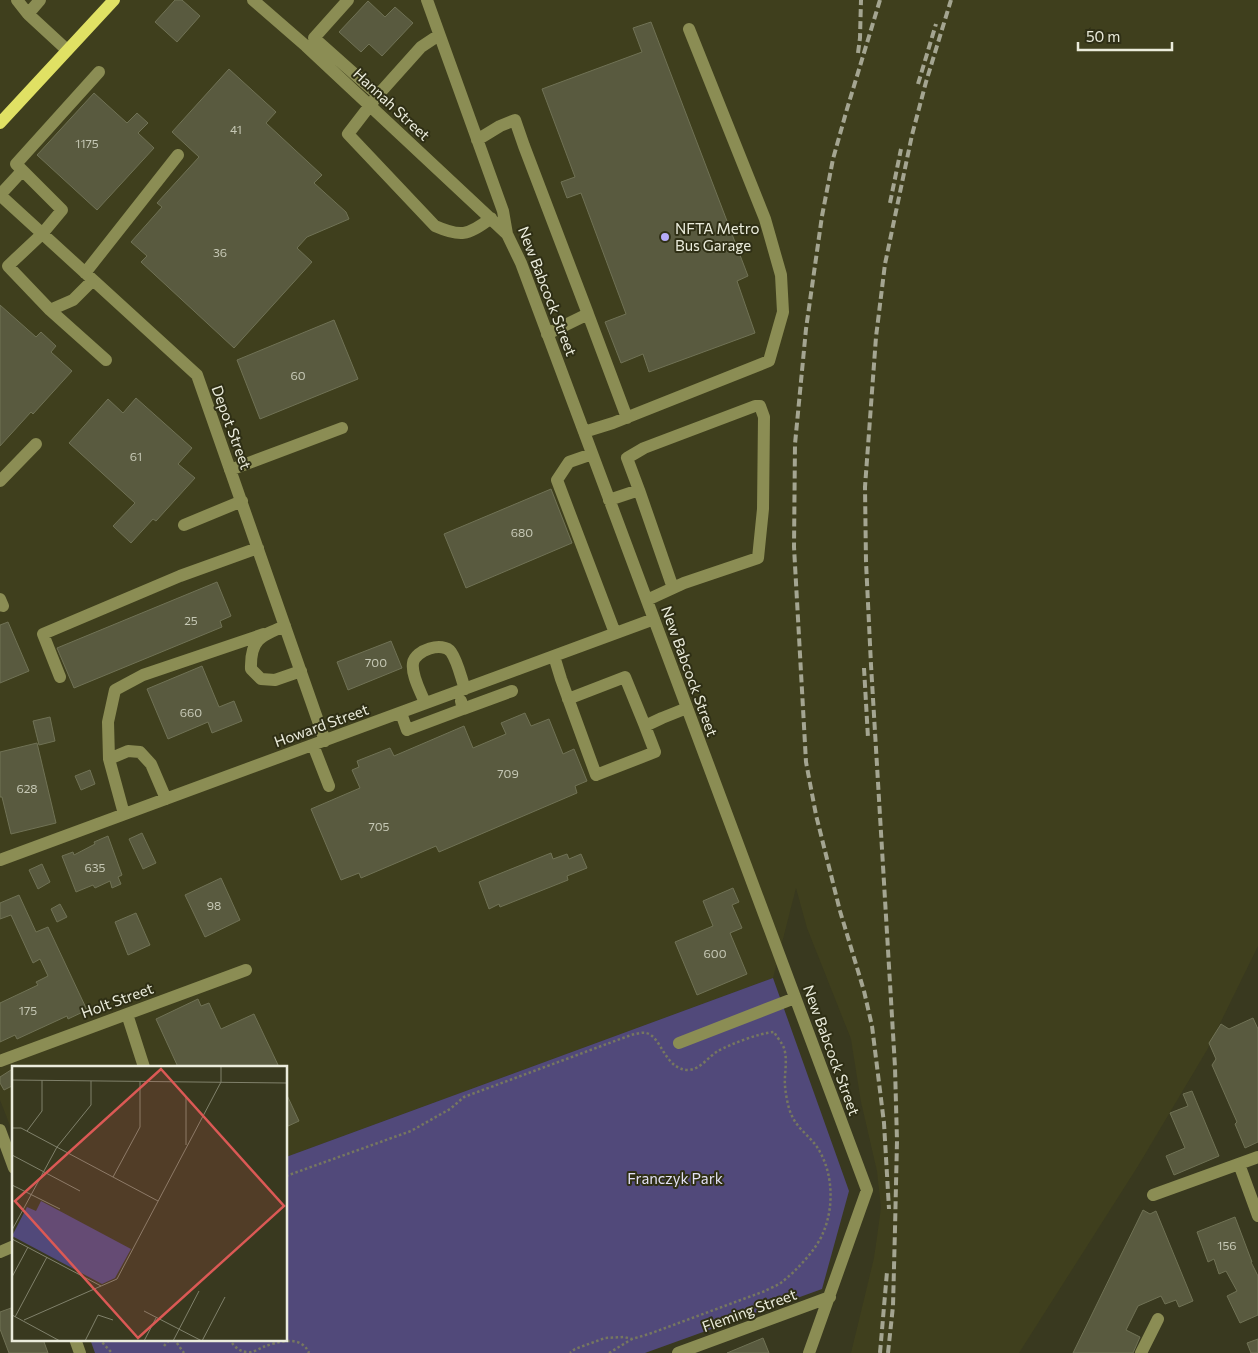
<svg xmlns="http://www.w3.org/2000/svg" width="1258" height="1353" viewBox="0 0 1258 1353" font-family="Commissioner,sans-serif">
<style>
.built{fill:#3f3f1d}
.green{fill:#51497a}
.building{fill:#595a3f;stroke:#707255}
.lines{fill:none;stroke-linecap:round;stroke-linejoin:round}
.path{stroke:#767760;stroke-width:2.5;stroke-dasharray:2.5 2.5;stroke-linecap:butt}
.minor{stroke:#8b8d54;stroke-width:12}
.major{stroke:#e0e164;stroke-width:12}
.rail{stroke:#a4a591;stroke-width:4;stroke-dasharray:8 4;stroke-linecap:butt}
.poi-dot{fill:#b6acf8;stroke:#2f2f15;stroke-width:2}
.labels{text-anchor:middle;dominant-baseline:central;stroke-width:4;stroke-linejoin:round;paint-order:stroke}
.number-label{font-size:12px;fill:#c6c8b5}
.street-label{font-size:15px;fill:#ebecdc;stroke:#2f2f15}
.poi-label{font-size:15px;fill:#ebecdc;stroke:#2f2f15;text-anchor:start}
.park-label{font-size:15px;fill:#e2e0f5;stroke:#2f2f15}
.inset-road{fill:none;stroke:#80816b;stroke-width:1}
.view{fill:#db5955;fill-opacity:0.15;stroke:#db5955;stroke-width:2.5}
.inset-edge{fill:none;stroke:#ebecdc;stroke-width:2.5}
</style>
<rect width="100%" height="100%" fill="#39391f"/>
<!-- built -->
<path class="built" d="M0,0H1258V946L1207,1050L1138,1166L1019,1353H851L874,1258L881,1208L877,1171L861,1102L851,1039L807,928L796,888L773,978L286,1157V1067H14V1136L0,1100Z"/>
<!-- green -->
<path class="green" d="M773,978L849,1191L822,1289L645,1353H95L90,1339H286V1157Z"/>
<!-- building -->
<path class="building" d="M175,0H182L200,16L177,42L155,22Z
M368,1L385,17L395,7L413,23L382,56L369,44L361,52L339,32Z
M651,22L748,276L737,281L755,333L649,372L643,354L621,363L605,322L626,314L581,193L567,198L561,182L575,177L542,89L642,52L633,28Z
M229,69L276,112L266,123L322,175L314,183L346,212L349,219L307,237L297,248L312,262L234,348L141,262L147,256L131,242L162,207L157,203L199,157L172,132Z
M94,93L127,123L137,113L148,123L138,133L154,148L97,210L37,155Z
M0,305L36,337L41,332L56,346L51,352L72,371L33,414L31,412L0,446Z
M334,320L358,379L260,419L237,360Z
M136,398L192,448L178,464L195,478L156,521L153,519L131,543L113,526L135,503L69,443L108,399L123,413Z
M551,489L572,543L466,588L444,534Z
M217,582L231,616L220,621L222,627L74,688L57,648Z
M8,622L29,671L0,683V625Z
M391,641L402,668L348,690L337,662Z
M202,666L219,707L234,701L242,721L212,733L208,722L168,739L147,689Z
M525,713L531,726L549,719L563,754L574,749L587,781L575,786L577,793L439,852L436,846L361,878L359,873L341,880L311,809L360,788L352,770L359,767L357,761L390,748L394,756L464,726L473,748L506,734L501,723Z
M50,717L55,741L39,745L33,721Z
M37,743L56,823L11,834L2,797H0V752Z
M90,770L95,784L81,790L75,776Z
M142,833L156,863L143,869L129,839Z
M108,836L122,875L118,877L121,884L112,888L110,881L95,888L93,885L76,892L62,856L73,852L74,855L95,844L94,842Z
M551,853L553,859L567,854L569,859L581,854L587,868L567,876L568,880L500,907L499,904L489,909L479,882Z
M42,864L50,882L38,889L29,870Z
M221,878L240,920L205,937L185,895Z
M733,888L739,902L732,905L742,928L730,933L747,974L697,995L675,942L713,926L703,901Z
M19,895L36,932L48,927L87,1010L68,1019L67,1016L17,1039L15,1035L0,1042V1003L38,985L36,982L48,976L40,959L33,963L11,915L0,919V903Z
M60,904L67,917L57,922L51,909Z
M136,913L150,945L128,955L115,922Z
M198,999L201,1006L209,1003L221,1029L254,1014L279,1067H178L156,1019Z
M1253,1018L1258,1029V1142L1245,1148L1235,1124L1237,1122L1212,1065L1216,1059L1209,1043L1221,1024L1229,1029Z
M14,1068V1085L4,1090L0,1083V1077Z
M1192,1091L1219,1156L1174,1175L1166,1156L1185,1148L1170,1113L1188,1106L1183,1094Z
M286,1093L299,1121L286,1127Z
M1143,1210L1150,1214L1156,1211L1193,1301L1179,1307L1176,1300L1165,1304L1161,1296L1138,1306L1126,1330L1140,1337L1133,1353H1073Z
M1235,1217L1252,1262H1251L1258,1276V1315L1240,1323L1227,1296L1237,1291L1226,1271L1219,1274L1214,1259L1208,1262L1197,1232Z
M14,1307V1339H43L48,1353H9L0,1329V1312Z
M763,1338L769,1353H727Z
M1258,1339V1353H1251L1247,1343Z"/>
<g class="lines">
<!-- path -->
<path class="path" d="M286,1176L411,1131L450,1109L464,1097L631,1035C636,1034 642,1032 646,1033C662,1036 664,1070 689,1070C701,1069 709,1056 718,1051C731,1044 759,1033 774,1032C777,1037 782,1043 784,1048C788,1061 784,1074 785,1086C786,1096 788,1108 792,1116C798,1130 813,1138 820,1152C833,1175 834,1208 823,1233C817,1249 795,1272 782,1282C777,1286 770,1288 765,1291L649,1334L632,1339L624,1337L605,1338L575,1349L570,1353
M99,1339L112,1353
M174,1339L184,1353
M229,1339C234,1346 239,1352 248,1352C253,1353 258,1349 263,1347C277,1342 301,1334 309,1353
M164,1346L170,1339
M609,1353L632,1339"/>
<!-- minor -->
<path class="minor" d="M17,0L28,14
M40,0L28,14L67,50
M253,0L306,46L507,234
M348,0L314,38L378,95L421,47L439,35
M427,0L503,211L507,234L521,263L867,1190L809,1353
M378,95L348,134L435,226C460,237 468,236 491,218
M477,140L500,126L515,120L524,146L588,314
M0,195L197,375L325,741
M0,195L22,171
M85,273L178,155
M93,280L73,300L50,310L8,266L42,234L62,210L16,164L99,72
M50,310L106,360
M547,334L588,314L627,418
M584,432L613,423L769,361L783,312L781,275L765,219L689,29
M592,454L569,462L557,480L615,633
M230,470L342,428
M0,481L36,444
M639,490L673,588
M609,500L639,490L627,458L644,448L755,406H760L764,417L763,509L758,558L684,583L647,600
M184,525L242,501
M0,599L3,606
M285,626C260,636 250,640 251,669L261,679L275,680L301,671
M554,656L561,679L596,775L655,752L645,726L662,718L687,708
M60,677L43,634L180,576L258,548
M568,699L625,677L645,726
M461,701L463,709L512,691
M425,703C421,692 411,675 413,663C415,650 443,641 451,652C458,662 461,678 465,689
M401,713L407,730L463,709
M313,745L329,786
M109,759L128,751L140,752L151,764L166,799
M124,814L109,759L108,722L115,690L143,675L264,634
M0,860L654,619
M127,1014L144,1067
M679,1043L795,998
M0,1061L246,970
M0,1130L14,1168
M1239,1164L1258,1216
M1153,1195L1258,1157
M0,1252L14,1246
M75,1339L80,1353
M678,1353L830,1297
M1141,1353L1158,1319"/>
<!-- major -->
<path class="major" d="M0,123L114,0"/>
<!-- rail -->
<path class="rail" d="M880,0L847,109L833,159L822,216L806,329L795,444L794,547L806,762L816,815L840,911L864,991L872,1026L884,1123L889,1209
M858,53L860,38L861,0
M918,84L936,24
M890,203L901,149
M864,668L868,738
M880,1353L887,1272
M888,1353L893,1306L895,1229L897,1141L895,1067L871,665L866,562L865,487L876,337L885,264L912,135L926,82L951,0"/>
</g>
<!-- markers -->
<circle class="poi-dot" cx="665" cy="237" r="5"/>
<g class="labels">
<!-- number labels -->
<g class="number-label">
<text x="236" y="129">41</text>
<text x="87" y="143">1175</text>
<text x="220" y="252">36</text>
<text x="298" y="375">60</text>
<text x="136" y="456">61</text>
<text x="522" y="532">680</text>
<text x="191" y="620">25</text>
<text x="376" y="662">700</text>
<text x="191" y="712">660</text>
<text x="508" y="773">709</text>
<text x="27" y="788">628</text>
<text x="379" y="826">705</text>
<text x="95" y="867">635</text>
<text x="214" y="905">98</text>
<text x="715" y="953">600</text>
<text x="28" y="1010">175</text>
<text x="1227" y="1245">156</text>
</g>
<!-- street labels -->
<g class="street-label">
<text transform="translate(392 104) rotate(43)">Hannah Street</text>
<text transform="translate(548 291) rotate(69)">New Babcock Street</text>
<text transform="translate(232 427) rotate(70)">Depot Street</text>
<text transform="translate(690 671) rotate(70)">New Babcock Street</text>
<text transform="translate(321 725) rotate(-20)">Howard Street</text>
<text transform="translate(117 1000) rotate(-20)">Holt Street</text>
<text transform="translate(832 1050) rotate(70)">New Babcock Street</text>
<text transform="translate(749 1310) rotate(-20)">Fleming Street</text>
</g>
<!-- poi labels -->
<g class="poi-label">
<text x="675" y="228">NFTA Metro<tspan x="675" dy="17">Bus Garage</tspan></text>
</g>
<!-- park labels -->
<g class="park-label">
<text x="675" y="1178">Franczyk Park</text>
</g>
</g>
<!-- overview -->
<g transform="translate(12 1066)">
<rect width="275" height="275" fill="#39391f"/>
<path d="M29,135L119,183L103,212L90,218L0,170L15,141L24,145Z" fill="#51497a"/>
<path class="inset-road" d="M0,14L275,17M0,62H9L146,135M15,65L30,45V14M174,79V31M0,89L68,125M101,111L128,61V15M0,119L48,143M0,164L45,81L79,39V15M0,173L89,220M0,211L16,181M132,245L190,275M0,249L48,275M3,251L35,191M12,254L105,213L209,16V0M73,275L86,249L101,254M132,275L144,252M161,275L187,225M190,275L213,231"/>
<path class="view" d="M149,3L272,140L126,272L3,135Z"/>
<rect width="275" height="275" class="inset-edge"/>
</g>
<!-- scale -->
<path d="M1078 42v8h94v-8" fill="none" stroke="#ebecdc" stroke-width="2.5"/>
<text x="1086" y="42" font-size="15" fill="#ebecdc" stroke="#2f2f15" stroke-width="4" paint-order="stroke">50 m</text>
</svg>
